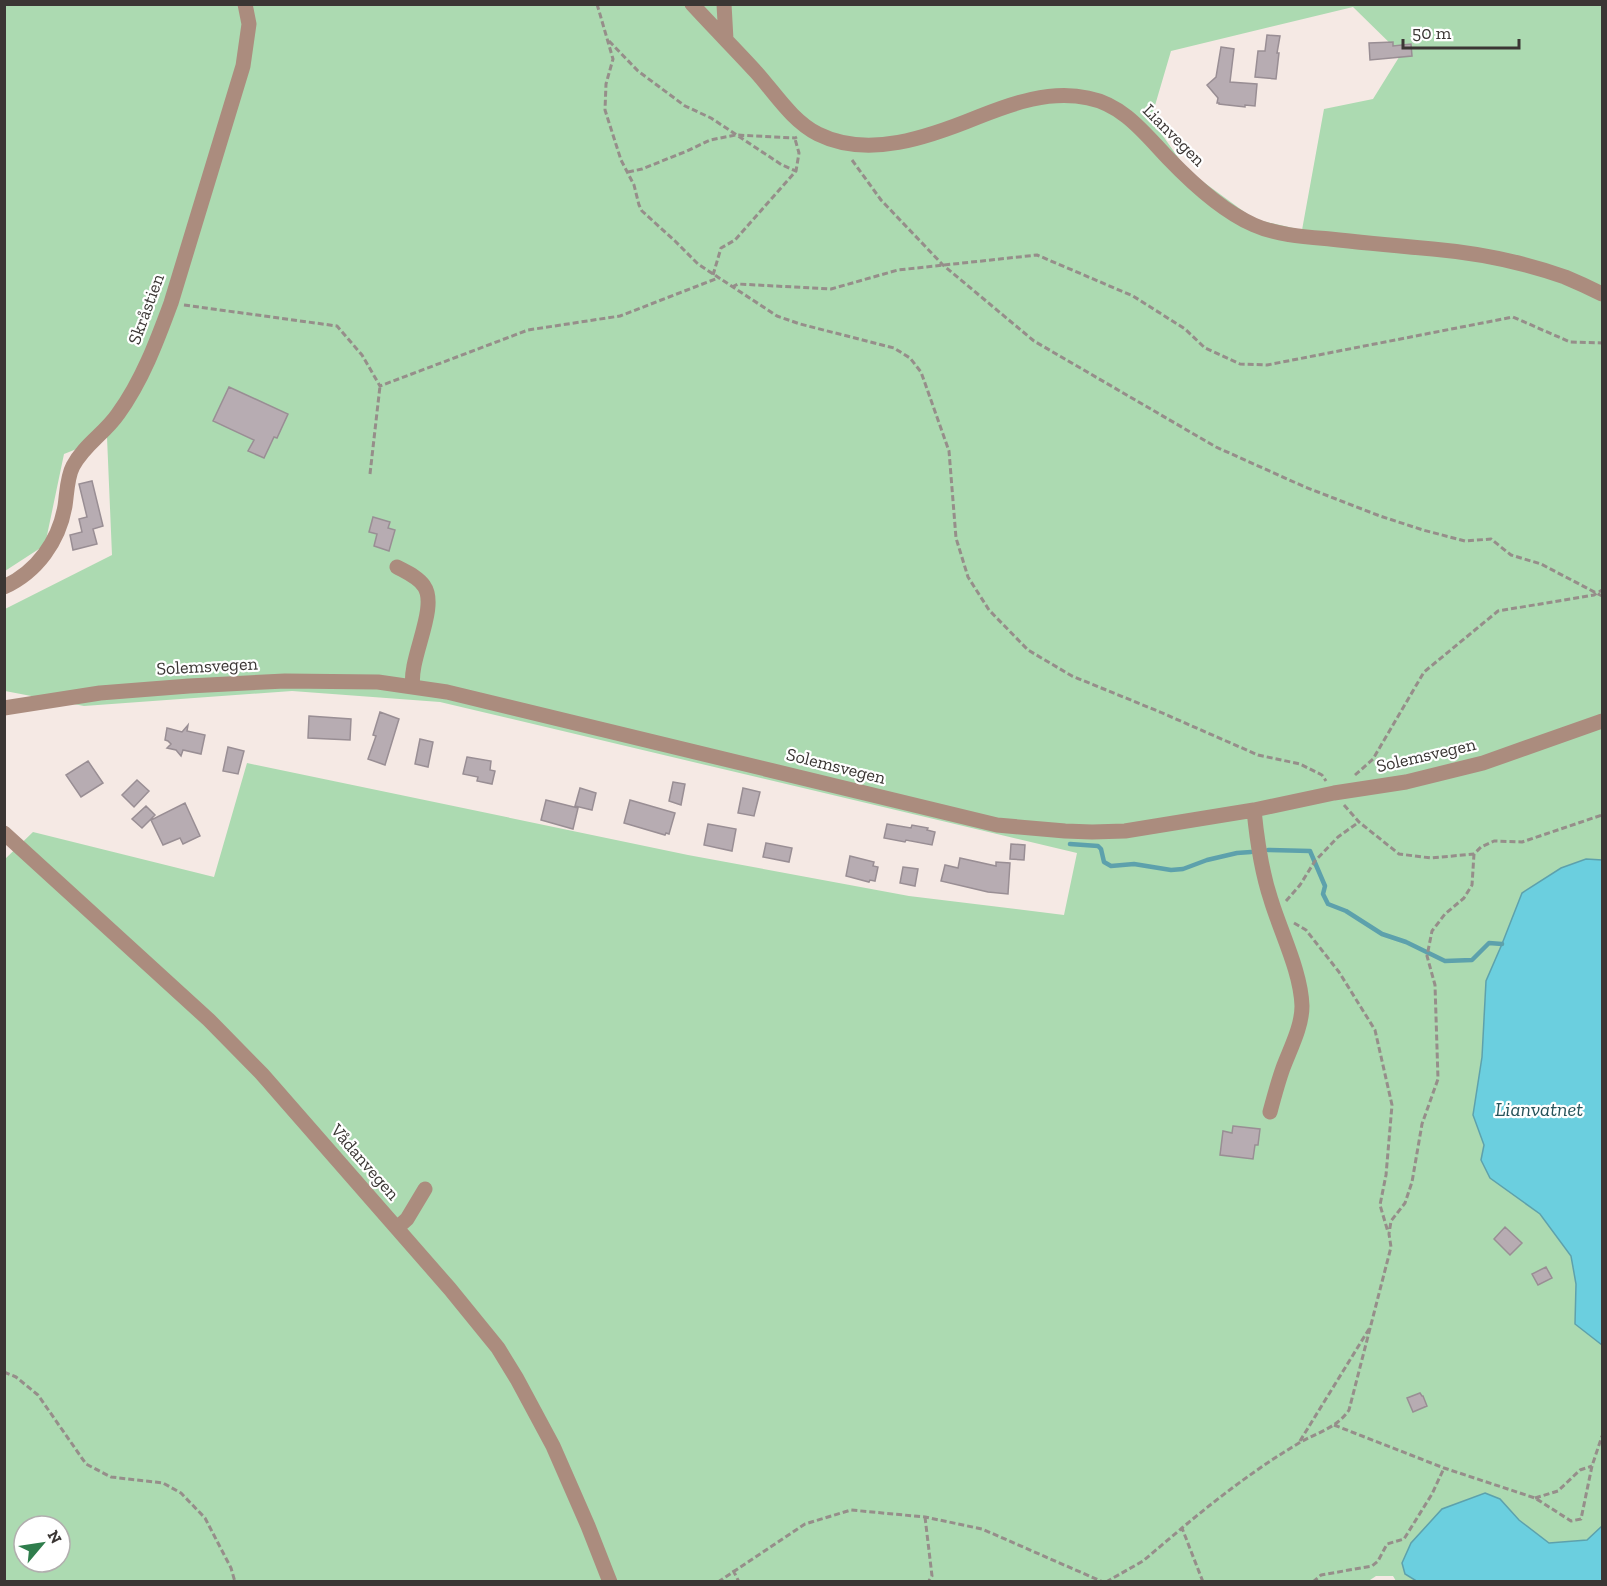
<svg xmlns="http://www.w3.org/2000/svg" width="1607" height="1586" viewBox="0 0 1607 1586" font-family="'Zilla Slab',serif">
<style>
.green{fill:#acdab1;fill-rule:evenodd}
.water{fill:#6bcfdf;stroke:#5da1ac;stroke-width:1.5}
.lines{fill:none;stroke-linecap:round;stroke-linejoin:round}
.stream{stroke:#5da1ac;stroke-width:4.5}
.building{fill:#b7acb2;stroke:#998e94;stroke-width:1.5}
.path{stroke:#968e8a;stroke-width:3;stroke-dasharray:6 3;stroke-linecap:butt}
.minor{stroke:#ab8c7e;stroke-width:15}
.labels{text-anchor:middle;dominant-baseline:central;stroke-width:4.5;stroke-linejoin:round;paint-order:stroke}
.street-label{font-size:18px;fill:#3b3634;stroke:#fff}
.water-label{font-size:20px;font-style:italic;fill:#26535a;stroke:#fff}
</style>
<rect width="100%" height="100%" fill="#f5e9e4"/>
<!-- green -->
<path class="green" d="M4,5H1602V860L1586,859L1561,868L1522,893L1502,944L1486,981L1482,1057L1473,1115L1484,1145L1481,1160L1490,1178L1540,1214L1571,1256L1576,1284L1575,1324L1602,1345V1528L1587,1540L1549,1543L1519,1520L1500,1499L1405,1574L1418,1582L1396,1581L1393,1576H1376L1367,1582L5,1581L4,860L33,832L214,877L247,763L688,855L909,896L1064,915L1077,853L440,702L292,691L84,706L5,691V609L112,555L107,437L64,454L45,545L5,571ZM1353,7L1401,54L1373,99L1324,109L1302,230L1254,219L1187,170L1151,119L1171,51ZM24,1526H60V1562H24Z"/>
<!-- water -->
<path class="water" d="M1586,859L1602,860V1345L1575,1324L1576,1284L1571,1256L1540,1214L1490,1178L1481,1160L1484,1145L1473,1115L1482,1057L1486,981L1502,944L1522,893L1561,868Z
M1485,1493L1500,1499L1519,1520L1549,1543L1587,1540L1602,1526V1581L1418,1582L1405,1574L1402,1563L1411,1543L1442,1509Z"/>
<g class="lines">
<!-- stream -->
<path class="stream" d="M1070,844L1098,846L1101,849L1104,862L1111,866L1134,864L1171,870L1183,869L1207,860L1237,853L1251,852
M1268,850L1310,851L1325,886L1323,894L1328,904L1346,911L1382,934L1406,942L1445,961L1472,960L1489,943L1502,944"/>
</g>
<!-- building -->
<path class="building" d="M1267,35L1280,36L1277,53H1279L1276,79L1255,77L1258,51H1265Z
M1393,42V46L1411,44L1412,56L1370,60L1369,43Z
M1221,47L1234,49L1230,82L1257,84L1255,106L1245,105V107L1219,104V103H1217L1218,98L1207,85L1216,77Z
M229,387L288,414L277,438L274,437L264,458L248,451L254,440L213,421Z
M92,481L103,526L93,529L97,544L73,550L70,535L82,532L79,519L87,517L79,484Z
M373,517L390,522L388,528L395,530L389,551L374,546L377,534L369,532Z
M380,712L399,719L385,765L368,759L376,736L373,735Z
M309,716L351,719L350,740L308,738Z
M188,725L187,731L205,735L201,754L183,750L181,756L176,750L167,748L171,744L168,741L165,740L167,728L182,732Z
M420,739L433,742L428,767L415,764Z
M228,747L244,751L238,774L223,771Z
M467,757L491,761L490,770L495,771L492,784L477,781L478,777L463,774Z
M88,761L103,783L81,797L66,775Z
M137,780L149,791L134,807L122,795Z
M673,782L685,784L681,805L669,801Z
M580,788L596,793L592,810L575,806Z
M743,788L760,792L754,816L738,813Z
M546,800L578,808L573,829L541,820Z
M630,800L675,813L669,834L666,833L665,835L624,823Z
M185,803L200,836L183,844L180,838L163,845L151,820Z
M146,806L155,815L142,828L132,819Z
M708,824L736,829L732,851L704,845Z
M887,824L911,828L912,825L928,828L927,830L935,832L932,845L906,840L905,842L884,838Z
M766,843L792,848L789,862L763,857Z
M1011,844L1025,845L1024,860L1010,859Z
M850,856L874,862L873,866L878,867L875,881L870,880L869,882L846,876Z
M960,858L996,866V862L1010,863L1008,894L988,892L941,881L945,865L958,868Z
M903,867L918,869L915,886L900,883Z
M1233,1126L1260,1129L1258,1145H1255L1253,1159L1220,1155L1223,1131L1232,1133Z
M1505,1227L1522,1243L1510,1255L1494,1239Z
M1546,1267L1552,1278L1538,1285L1532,1274Z
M1420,1393L1422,1396H1423L1427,1406L1413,1412L1407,1398Z"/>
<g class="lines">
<!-- path -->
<path class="path" d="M597,4L613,59L606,84L605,110L621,160L634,185L639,205L642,211L675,241L698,264L777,316L800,324L894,348L910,358L921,372L949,451L956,538L968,577L989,610L1028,650L1072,676L1160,712L1258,755L1300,764L1322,775L1326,781
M609,41L638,71L685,106L711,118L782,165L796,171
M852,160L881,200L943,265L1034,341L1216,447L1305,487L1380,516L1423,530L1465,541L1491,539L1511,555L1541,564L1602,596
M628,172L642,169L687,151L710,140L736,135L795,138L797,137
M713,275L721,248L735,240L796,171L799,153L795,139
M732,287L738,284L831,289L898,270L1037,255L1133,296L1185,329L1205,348L1240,364L1267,365L1513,317L1570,342L1602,343
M184,305L337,326L362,355L380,386L528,330L620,316L718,278
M370,474L380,386
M1355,775L1373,759L1424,672L1498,611L1594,595L1602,590
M1344,805L1359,822L1399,854L1431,858L1474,854L1481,847L1494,841L1522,842L1602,815
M1286,901L1300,885L1315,861L1338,837L1359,822
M1294,923L1306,930L1339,972L1375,1030L1392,1105L1386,1175L1380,1205L1388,1232
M4,1372L16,1377L38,1395L86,1464L111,1477L163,1483L181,1493L205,1518L231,1568L235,1582
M1334,1425L1444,1468L1535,1498L1571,1521L1581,1519L1592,1466L1602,1436
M1300,1441L1369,1329
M1535,1498L1558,1491L1580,1470L1592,1466
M925,1517L932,1576L928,1582
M733,1570L739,1582
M718,1582L805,1524L851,1510L925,1517L982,1529L1103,1582
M1106,1582L1143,1561L1182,1528
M1203,1582L1182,1528C1219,1497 1257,1468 1299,1443C1316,1433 1337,1428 1349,1410L1391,1247L1389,1234L1391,1221L1405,1203L1412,1182L1422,1124L1438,1079L1435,985L1427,956L1432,931L1445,914L1464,898L1472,885L1474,854
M1313,1582L1321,1575L1372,1566L1378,1561L1387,1544L1404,1539L1432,1494L1444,1468"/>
<!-- minor -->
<path class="minor" d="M692,4C713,27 735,49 756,72C775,93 792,121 818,134C868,159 929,137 978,117C1013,103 1050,90 1088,98C1124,105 1145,134 1169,159C1193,184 1222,211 1254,225C1276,235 1307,237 1330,239C1365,243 1399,246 1433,249C1478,253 1523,262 1565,277C1577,282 1590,288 1602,294
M724,4L726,40
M397,567C406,572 418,577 424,586C439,607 408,660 413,686
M4,587C37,572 59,541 65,506C67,493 67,477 73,466C84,445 105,433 118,414C142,381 157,341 171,303L243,66L249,24L245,4
M4,708L100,693L189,686L285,681L378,682L447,692L997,825L1065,831L1092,832L1125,831L1254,810L1334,793L1406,782L1483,763L1602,721
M1254,810C1257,841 1261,870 1271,900C1281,933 1301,972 1302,1006C1302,1027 1290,1049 1283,1068C1278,1082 1274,1097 1270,1112
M4,833L209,1020L262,1074L450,1289L498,1348L517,1379L553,1446L588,1526L610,1582
M397,1228L407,1219L425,1189"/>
</g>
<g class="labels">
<!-- street labels -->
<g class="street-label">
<text transform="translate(1174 135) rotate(45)">Lianvegen</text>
<text transform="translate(146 309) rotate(-70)">Skråstien</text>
<text transform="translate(207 666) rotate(-3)">Solemsvegen</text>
<text transform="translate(1426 755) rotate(-13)">Solemsvegen</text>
<text transform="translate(836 766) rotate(14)">Solemsvegen</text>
<text transform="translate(365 1162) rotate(49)">Vådanvegen</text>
</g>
<!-- water labels -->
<g class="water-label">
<text x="1539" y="1109">Lianvatnet</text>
</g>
</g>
<!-- border -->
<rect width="1607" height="1586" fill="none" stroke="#3b3634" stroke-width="12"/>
<!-- north arrow -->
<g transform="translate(42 1544) rotate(61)"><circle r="28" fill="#ffffff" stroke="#b1afae" stroke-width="1.5"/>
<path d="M0-4.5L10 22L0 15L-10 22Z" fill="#2f7d4c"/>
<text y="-9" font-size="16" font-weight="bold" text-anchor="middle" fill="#3b3634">N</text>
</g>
<!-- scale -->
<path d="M1403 39v9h116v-9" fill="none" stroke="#3b3634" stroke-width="3"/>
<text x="1412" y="39" font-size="18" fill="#3b3634" stroke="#ffffff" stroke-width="4.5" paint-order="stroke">50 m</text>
</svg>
